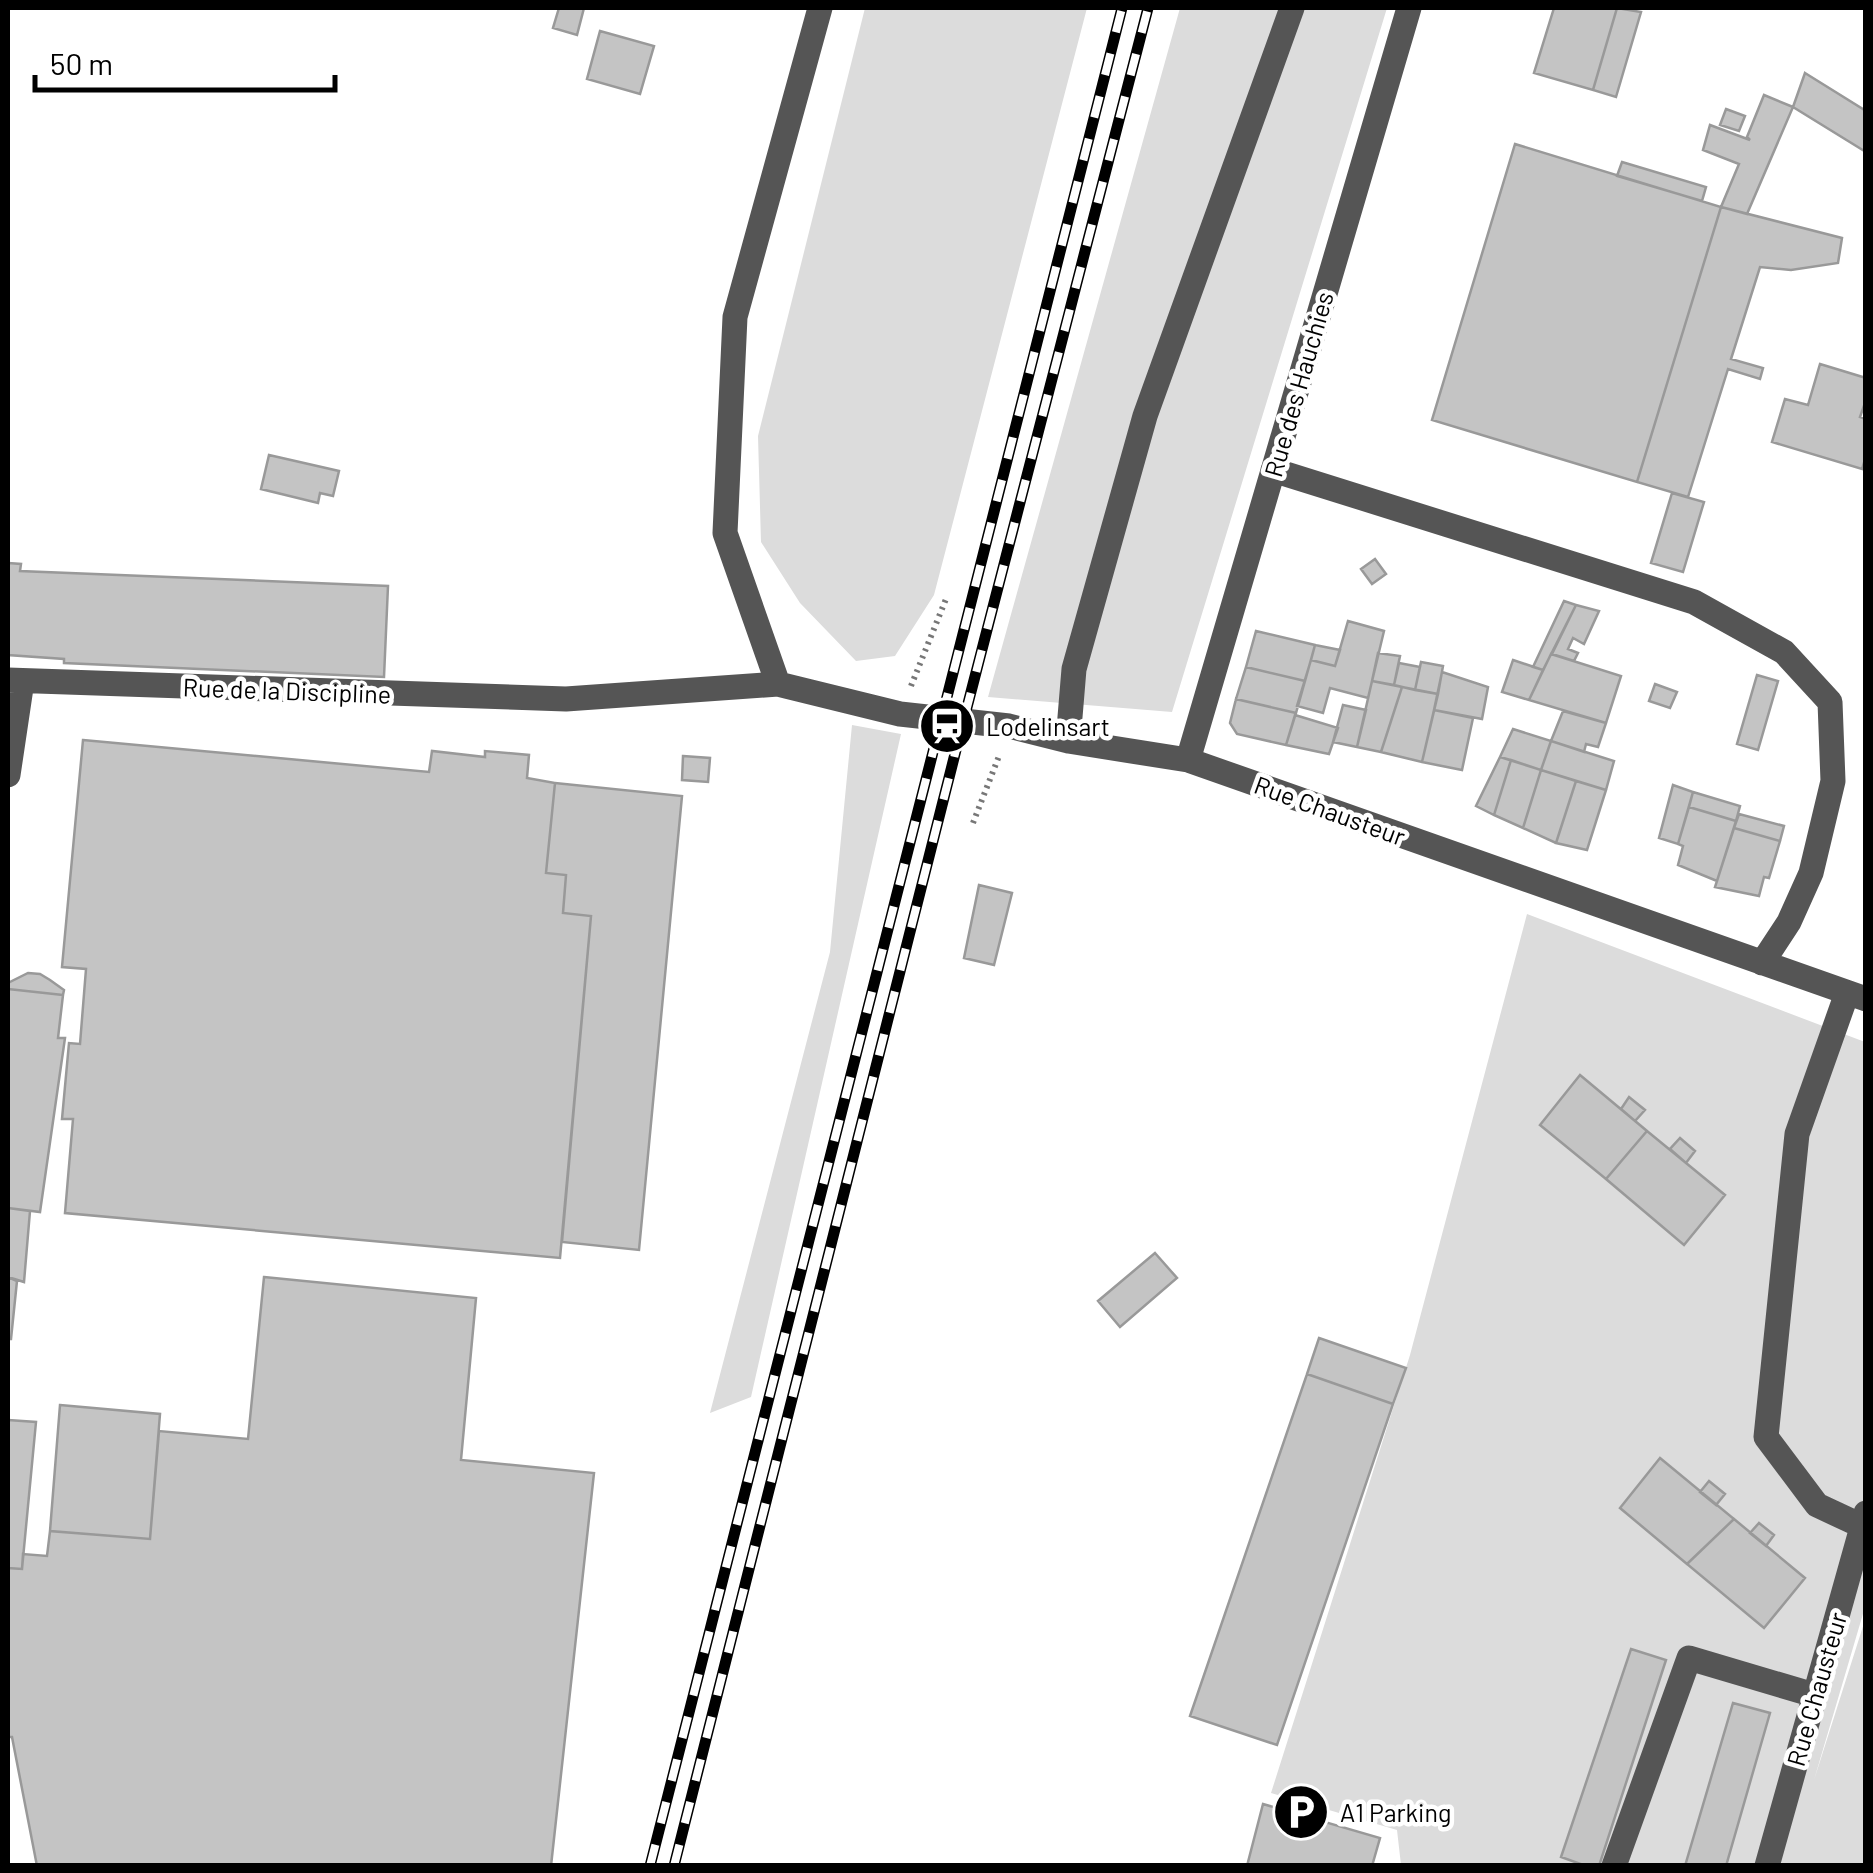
<svg xmlns="http://www.w3.org/2000/svg" width="1873" height="1873" viewBox="0 0 1873 1873" font-family="Barlow,sans-serif">
<style>
.green{fill:#dcdcdc}
.building{fill:#c4c4c4;stroke:#999;stroke-width:2.5}
.lines{fill:none;stroke-linecap:round;stroke-linejoin:round}
.path{stroke:#777;stroke-width:6;stroke-dasharray:2.5 5;stroke-linecap:butt}
.minor{stroke:#555;stroke-width:25}
.rail-casing{stroke:#000;stroke-width:11}
.rail{stroke:#fff;stroke-width:8;stroke-dasharray:22;stroke-linecap:butt}
.labels{text-anchor:middle;dominant-baseline:central;stroke-width:9;stroke-linejoin:round;paint-order:stroke}
.street-label{font-size:25px;fill:#000;stroke:#fff}
.poi-label{font-size:25px;fill:#000;stroke:#fff;text-anchor:start}
</style>
<rect width="100%" height="100%" fill="#fff"/>
<!-- green -->
<path class="green" d="M865,8H1087L934,595L895,656L856,661L800,603L761,542L758,436Z
M1180,8H1387L1172,712L988,697Z
M852,725L901,734L751,1397L710,1413L830,952Z
M1527,914L1865,1042V1607L1814,1780L1865,1620V1865H1401L1397,1830L1271,1793L1410,1355Z"/>
<!-- building -->
<path class="building" d="M559,8H584L577,35L553,28Z
M1554,8H1617L1593,90L1534,73Z
M1617,8L1641,12L1616,97L1593,90Z
M600,31L654,46L640,94L587,79Z
M1805,73L1866,111V152L1793,107Z
M1764,95L1793,107L1747,214L1721,207L1739,164L1703,150L1710,125L1750,140L1747,137Z
M1726,109L1745,116L1739,131L1720,125Z
M1515,144L1721,207L1637,482L1432,420Z
M1622,162L1706,187L1702,201L1617,176Z
M1721,207L1842,238L1838,263L1791,270L1760,267L1731,359L1763,368L1760,379L1728,369L1688,497L1637,482Z
M1820,364L1866,378V400L1860,417L1866,419V456L1862,469L1772,442L1785,399L1808,405Z
M269,455L339,471L333,496L320,493L318,503L261,489Z
M1672,493L1704,502L1683,572L1651,563Z
M1375,559L1386,574L1372,584L1361,569Z
M8,563L21,564L20,571L388,586L384,677L64,663V659L8,655Z
M1564,601L1576,605L1543,670L1533,667Z
M1576,605L1599,611L1584,644L1573,638L1568,649L1578,653L1574,661L1552,654Z
M1348,621L1384,631L1368,698L1330,688L1323,713L1297,706L1311,660L1335,666Z
M1256,631L1315,645L1305,681L1246,667Z
M1315,645L1340,650L1335,666L1311,660Z
M1378,653L1400,656L1394,685L1372,681Z
M1551,654L1621,676L1606,723L1529,700Z
M1513,660L1543,670L1529,700L1502,692Z
M1421,662L1443,666L1438,694L1415,690Z
M1399,663L1420,667L1415,690L1394,685Z
M1246,667L1305,681L1296,713L1236,699Z
M1442,672L1488,687L1482,719L1434,710Z
M1757,675L1778,681L1758,750L1737,744Z
M1372,681L1402,687L1381,752L1357,747Z
M1655,684L1677,692L1670,708L1649,701Z
M1402,687L1438,694L1422,762L1381,752Z
M1236,699L1296,713L1286,745L1237,734L1230,723Z
M1343,705L1366,710L1357,747L1333,742Z
M1434,710L1473,718L1462,770L1422,762Z
M1563,711L1606,723L1598,747L1586,744L1584,752L1551,741Z
M1295,715L1338,728L1329,754L1286,745Z
M1513,729L1551,741L1541,770L1500,757Z
M83,740L429,772L432,751L485,757V751L529,755L527,778L555,783L546,873L566,875L563,913L591,916L560,1258L65,1213L73,1119H62L69,1043L80,1044L86,969L62,967Z
M1551,741L1614,761L1606,790L1541,770Z
M683,756L710,758L708,782L682,780Z
M1500,757L1511,760L1494,815L1476,806Z
M1511,760L1541,770L1523,828L1494,815Z
M1541,770L1576,781L1556,843L1523,828Z
M1576,781L1606,790L1587,850L1556,843Z
M555,783L682,796L639,1250L562,1242L591,916L563,913L566,875L546,873Z
M1673,785L1693,792L1678,844L1659,838Z
M1693,792L1740,806L1736,821L1689,807Z
M1689,807L1736,821L1717,881L1678,865L1683,846L1678,844Z
M1739,814L1784,826L1780,841L1734,828Z
M1734,828L1780,841L1769,878L1764,877L1759,896L1715,887Z
M979,885L1012,893L994,965L964,958Z
M28,973L40,974L50,980L64,990L63,995L8,989V983Z
M8,989L63,995L58,1038H65L40,1212L8,1208Z
M1580,1075L1647,1131L1606,1179L1540,1125Z
M1629,1097L1645,1110L1635,1121L1621,1109Z
M1647,1131L1725,1195L1684,1245L1606,1179Z
M1680,1138L1695,1151L1686,1163L1670,1149Z
M8,1208L30,1211L24,1282L8,1277Z
M1155,1253L1177,1278L1120,1327L1098,1301Z
M8,1277L17,1281L11,1339H8Z
M264,1277L476,1298L461,1460L594,1473L551,1866H37L12,1737H8V1568L22,1569L23,1554L47,1556L50,1531L150,1539L159,1431L248,1439Z
M1319,1338L1406,1368L1393,1404L1307,1374Z
M1307,1374L1393,1404L1277,1745L1190,1716Z
M60,1405L160,1414L150,1539L50,1531Z
M8,1420L36,1422L22,1569L8,1568Z
M1660,1458L1734,1519L1687,1564L1620,1508Z
M1709,1481L1725,1494L1716,1505L1700,1492Z
M1734,1519L1805,1578L1764,1628L1687,1564Z
M1759,1523L1774,1535L1766,1546L1750,1533Z
M1631,1649L1666,1660L1599,1866H1586L1561,1857Z
M1733,1703L1770,1713L1726,1866H1685Z
M1263,1804L1380,1838L1372,1866H1247Z"/>
<g class="lines">
<!-- path -->
<path class="path" d="M911,686L946,599
M973,823L999,756"/>
<!-- minor -->
<path class="minor" d="M1273,470L1694,602L1784,652L1830,702L1833,781L1811,873L1789,922L1762,963
M8,680L566,699L778,684L900,714L1009,726L1068,741L1188,760L1866,999
M778,684L725,533L735,317L820,8
M1068,741L1074,669L1145,416L1292,8
M1188,760L1409,8
M8,775L22,681
M1847,993L1797,1134L1766,1437L1817,1505L1862,1526
M1614,1866L1689,1658L1814,1695
M1767,1866L1866,1513"/>
<!-- rail casing -->
<g class="rail-casing">
<path id="rail" d="M650,1866L1122,8
M674,1866L958,742L1148,8"/>
</g>
<!-- rail -->
<use href="#rail" class="rail"/>
</g>
<!-- icons -->
<defs>
<g id="station-disc" transform="scale(2.875)"><circle r="9.5" fill="#000" stroke="#fff"/><path d="M-3-6H3Q5-6 5-4V2Q5 4 3 4L4.5 6H3L1.5 4h-3L-3 6H-4.5L-3 4Q-5 4-5 2V-4Q-5-6-3-6ZM-3.5-4v3h7v-3ZM-3.5 1v1.5H-2V1ZM2 1v1.5H3.5V1Z" fill="#fff"/></g>
<g id="parking-disc" transform="scale(2.875)"><circle r="9.5" fill="#000" stroke="#fff"/><path d="M-3.5-5.5H1a3.5 3.5 0 0 1 0 7H-1V5.5H-3.5ZM-1-3.4V-.6H.8a1.4 1.4 0 0 0 0-2.8Z" fill="#fff"/></g>
</defs>
<g fill-rule="evenodd">
<use href="#station-disc" x="947" y="726"/>
<use href="#parking-disc" x="1301" y="1812"/>
</g>
<g class="labels">
<!-- street labels -->
<g class="street-label">
<text transform="translate(1298 384) rotate(-74)">Rue des Hauchies</text>
<text transform="translate(287 690) rotate(2)">Rue de la Discipline</text>
<text transform="translate(1330 810) rotate(20)">Rue Chausteur</text>
<text transform="translate(1816 1689) rotate(-74)">Rue Chausteur</text>
</g>
<!-- poi labels -->
<g class="poi-label">
<text x="986" y="726">Lodelinsart</text>
<text x="1340" y="1812">A1 Parking</text>
</g>
</g>
<!-- border -->
<rect width="1873" height="1873" fill="none" stroke="#000000" stroke-width="20"/>
<!-- scale -->
<path d="M35 75v15h300v-15" fill="none" stroke="#000000" stroke-width="5"/>
<text x="50" y="75" font-size="30" fill="#000000" stroke="#ffffff" stroke-width="8" paint-order="stroke">50 m</text>
</svg>
